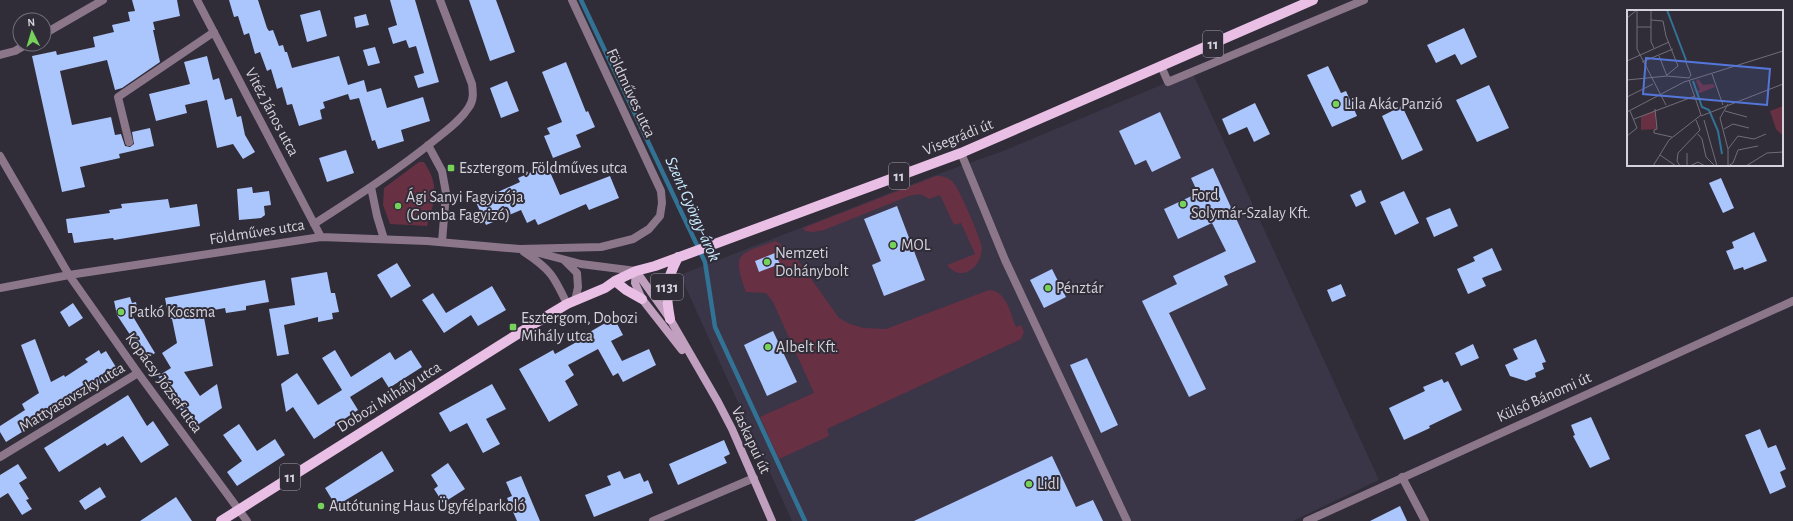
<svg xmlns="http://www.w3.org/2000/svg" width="1793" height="521" viewBox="0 0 1793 521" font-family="'Alegreya Sans',sans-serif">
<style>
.built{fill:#3a3547}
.green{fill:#683043}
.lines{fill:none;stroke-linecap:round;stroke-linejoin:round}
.stream{stroke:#327395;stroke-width:4.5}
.building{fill:#abc5fd}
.street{stroke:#8c778a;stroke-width:8}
.secondary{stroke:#c19fbe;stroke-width:8}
.primary{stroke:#eabfe6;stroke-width:10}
.poi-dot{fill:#76d25a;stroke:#302c38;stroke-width:1.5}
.labels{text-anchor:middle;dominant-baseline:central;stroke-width:4;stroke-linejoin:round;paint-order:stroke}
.shield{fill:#302c38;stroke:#a3a0a9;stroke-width:1}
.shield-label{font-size:15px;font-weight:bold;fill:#d4d2da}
.street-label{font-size:16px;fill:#d4d2da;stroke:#302c38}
.poi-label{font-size:16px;fill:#d4d2da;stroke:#302c38;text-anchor:start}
.water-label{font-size:17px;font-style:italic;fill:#c7eafe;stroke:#302c38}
.inset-river{fill:none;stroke:#327395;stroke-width:2}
.inset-road{fill:none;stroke:#726e79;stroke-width:1}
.view{fill:#5476d9;fill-opacity:0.15;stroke:#5476d9;stroke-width:2}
.inset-edge{fill:none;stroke:#d4d2da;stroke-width:2}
</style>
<rect width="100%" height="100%" fill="#302c38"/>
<!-- built -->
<path class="built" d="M1192,72L1379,480L1293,521H792L680,275L938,174L1003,151Z"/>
<!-- green -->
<path class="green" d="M419,162H424C440,186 435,200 427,226L390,224L383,205L384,188Z
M936,176C943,176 948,177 953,182C959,188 982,241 982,249C981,268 961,283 947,265L975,254L961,223L954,225L940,195L929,199C922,193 917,194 909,196L824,230L813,232L805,231L803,228Z
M775,241L790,249L839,318L850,324L864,328L886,329L989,290C1007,291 1010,313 1016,327L1021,325L1024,332L1021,339L827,429L829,436L779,459L760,417L814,393L773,302L766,293L746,292C731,251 739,255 775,241Z"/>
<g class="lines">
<!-- stream -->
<path class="stream" d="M581,0L705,262L715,327L805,521"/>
</g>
<!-- building -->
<path class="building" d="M132,0H177L180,16L153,22L155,30H153L160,62L122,88L115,90L107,60L60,71L72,125L111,117L115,135L121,134L125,146L130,147L134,144L132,132L150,128L154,146L119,154L120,158L80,167L85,187L62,192L32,56L56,51L57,55L95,47L93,37L114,32L112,25L130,21L128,12L135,11Z
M229,0H258L267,28L269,31L273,30L279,46L283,45L285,52H287L292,68L339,56L348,85L364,80L367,92L381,88L387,108L423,97L430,121L401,130L404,141L378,149L375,140L372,141L359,98L350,100L348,94L323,102L325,108L320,110L322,119L299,126L292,104L287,105L282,87L277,89L271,69L267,71L260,52L255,54L249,33L244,35L238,16L234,17Z
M390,0H415L439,82L418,88L414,76L424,73L416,46L409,48L406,40L393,44L388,28L397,25Z
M469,0H496L515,52L490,61Z
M320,10L327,36L307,42L300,15Z
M366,14L369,25L356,28L354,17Z
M1464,28L1477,57L1461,65L1455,54L1436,63L1427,45Z
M375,47L380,63L368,66L363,50Z
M207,56L213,80L219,78L225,100L232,98L237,117L241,116L245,135L255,152L243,159L233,144L217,148L207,100L185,105L187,113L156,121L149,94L190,84L184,62Z
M566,62L586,112L588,111L595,127L576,135L581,147L553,158L544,136L550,134L547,128L562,122L542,72Z
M1328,66L1341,93L1346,91L1357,116L1332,127L1307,75Z
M507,81L519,111L501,118L490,88Z
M1489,85L1509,128L1477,142L1456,100Z
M1255,103L1270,134L1254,142L1247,127L1229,135L1222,119Z
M1402,106L1423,150L1402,160L1382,116Z
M1160,112L1181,158L1152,172L1146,160L1135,165L1119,131Z
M346,150L354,173L327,182L319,158Z
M547,165L560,195L610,176L619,198L589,210L586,204L538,225L535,219L527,223L521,210L486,225L476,202L520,182L518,178Z
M1213,168L1256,262L1224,276L1228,285L1169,313L1206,389L1189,397L1142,301L1177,284L1173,276L1226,251L1212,223L1178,239L1164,209L1198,193L1191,178Z
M1721,178L1734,208L1723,213L1709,183Z
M252,187L253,193L269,191L271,205L264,206L265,215L261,218L239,220L237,189Z
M1361,190L1366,202L1356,207L1350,195Z
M1404,191L1419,223L1395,235L1380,202Z
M168,199L170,208L197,204L200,226L114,240L113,238L74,243L72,233H68L66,219L110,213L109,210L122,208L121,204Z
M897,206L925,280L884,296L872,265L881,261L864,219Z
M1450,208L1458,226L1434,237L1426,218Z
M1754,232L1767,261L1744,270L1743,267L1734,270L1726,251L1734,248L1732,242Z
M1492,248L1502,270L1482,278L1486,286L1468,294L1457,269L1475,261L1473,257Z
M775,253L780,264L759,272L755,261Z
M397,263L411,286L391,298L377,275Z
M1052,269L1066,297L1044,308L1030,280Z
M327,272L331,293H335L339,312L332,313L333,319L318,322V317L284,325L289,354L277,356L269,309L295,305L291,278Z
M265,280L269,302L246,306V310L226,313L225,308L203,312L213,366L184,372L200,396L217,384L222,408L193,428L158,376L171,368L162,353L177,343L172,319H169L165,298Z
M1341,284L1346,296L1332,302L1327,290Z
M492,286L506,310L478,326L471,315L444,333L422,300L433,293L446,313Z
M130,297L132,303L136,302L138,314L132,315L155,353L146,359L117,315L114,301Z
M73,303L83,318L69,327L60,312Z
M614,318L623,335L611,341L622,361L649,349L656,365L623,382L618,373L613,376L598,349L568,365L574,375L565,381L578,405L549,422L519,369L553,350L555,354L582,339L581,337Z
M773,331L797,382L767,396L744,345Z
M35,339L51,382L64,375L65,377L88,362L85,359L99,350L101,354L106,351L119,372L6,442L0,432V426L25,410L22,404L39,393L21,345Z
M1536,339L1546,362L1542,363L1544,369L1535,373L1536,377L1526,381L1510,376L1505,365L1518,359L1513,349Z
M1473,344L1479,358L1461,366L1455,353Z
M335,350L351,377L390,352L395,360L411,350L422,367L389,388L382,377L350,397L358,410L314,439L293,407L286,412L281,384L297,373L318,405L342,390L322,358Z
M1087,358L1118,425L1101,433L1070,365Z
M1442,379L1444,383L1448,381L1462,410L1429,426L1430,428L1404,440L1389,408L1425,391L1423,387Z
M492,384L506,409L486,419L500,444L483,453L467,423L450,432L439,413Z
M128,395L147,426L153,421L169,445L141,463L123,436L107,446L105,443L59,472L44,448Z
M1591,417L1610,459L1590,468L1573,436L1575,435L1571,425Z
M239,424L257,451L275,439L285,455L237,486L227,472L242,461L223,435Z
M1760,429L1768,448L1776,445L1786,469L1780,472L1786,487L1770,494L1745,435Z
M724,440L730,454L724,457L727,463L678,485L669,464Z
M382,451L394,471L336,506L325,488Z
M1052,456L1076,507L1093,500L1103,521H914Z
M448,463L465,489L443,503L434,489L438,486L431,475Z
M18,464L27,478L19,483L29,499L26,500L32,509L22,515L8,493L0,498V475Z
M620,471L624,479L640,473L644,482L648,480L653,493L594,517L585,495L611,485L607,476Z
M521,476L540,521H517L507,498L512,496L506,482Z
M100,487L106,497L85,510L79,501Z
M176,497L192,521H140Z
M1400,506L1407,521H1370Z"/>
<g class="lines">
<!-- street -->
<path class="street" d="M197,0L321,237
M44,34L103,0
M0,55L15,51L27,44
M1161,66L1168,82L1364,0
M129,142L118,97L214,32
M428,145L442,171L446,193L442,242
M961,153L1005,260L1127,521
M0,156L69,275L138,373L247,521
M371,187L377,216L384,239
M314,224C356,197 398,170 436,139C448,129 461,120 469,107C474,100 473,92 472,84L440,0
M524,252C550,269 554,276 567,304
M535,252L581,264L636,271
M564,260L577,273L578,287L575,301
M0,288L69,275L321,237L427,241L520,249L601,247L633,239L649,229L660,216L662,203L661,191L572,0
M0,457L138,373
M1402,477L1425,521
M653,521L754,478
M1307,521L1793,301"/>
<!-- secondary -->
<path class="secondary" d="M636,271L670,319L718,402L732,429L772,521
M636,271L635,283L642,299L682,350"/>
<!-- primary -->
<path class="primary" d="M615,281L626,290L642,299
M670,319C665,291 665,283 678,257
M221,521L532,325L567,304L605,288L615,281L636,271L655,266L961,153L1313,0"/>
</g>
<!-- markers -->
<g class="poi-dot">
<circle cx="1336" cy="104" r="4"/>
<rect x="447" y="164" width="8" height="8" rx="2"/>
<circle cx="1183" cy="204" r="4"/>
<circle cx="398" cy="206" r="4"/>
<circle cx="893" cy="245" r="4"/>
<circle cx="767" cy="262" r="4"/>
<circle cx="1048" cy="288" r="4"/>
<circle cx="121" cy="312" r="4"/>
<rect x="509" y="323" width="8" height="8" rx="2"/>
<circle cx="768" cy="347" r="4"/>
<circle cx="1029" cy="484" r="4"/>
<circle cx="321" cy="506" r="4"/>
</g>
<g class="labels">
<!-- shield labels -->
<g class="shield">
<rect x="1203" y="31" width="20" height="26" rx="3"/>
<rect x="889" y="163" width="20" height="26" rx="3"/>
<rect x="651" y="274" width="32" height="26" rx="3"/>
<rect x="280" y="464" width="20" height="26" rx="3"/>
</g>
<g class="shield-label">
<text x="1213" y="44">11</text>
<text x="899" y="176">11</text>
<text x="667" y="287">1131</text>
<text x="290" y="477">11</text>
</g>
<!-- street labels -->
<g class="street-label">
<text transform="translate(631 93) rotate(65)">Földműves utca</text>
<text transform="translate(272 112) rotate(62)">Vitéz János utca</text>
<text transform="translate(958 137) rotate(-22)">Visegrádi út</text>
<text transform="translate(257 232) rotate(-9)">Földműves utca</text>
<text transform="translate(164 383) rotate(54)">Kopácsy József utca</text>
<text transform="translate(72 397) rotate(-31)">Mattyasovszky utca</text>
<text transform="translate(389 397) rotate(-32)">Dobozi Mihály utca</text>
<text transform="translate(1544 397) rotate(-24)">Külső Bánomi út</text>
<text transform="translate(751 440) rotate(65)">Vaskapui út</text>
</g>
<!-- poi labels -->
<g class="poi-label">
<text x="1344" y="104">Lila Akác Panzió</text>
<text x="459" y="168">Esztergom, Földműves utca</text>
<text x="1191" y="195">Ford<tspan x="1191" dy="18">Solymár-Szalay Kft.</tspan></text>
<text x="406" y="197">Ági Sanyi Fagyizója<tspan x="406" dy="18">(Gomba Fagyizó)</tspan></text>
<text x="901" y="245">MOL</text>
<text x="775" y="253">Nemzeti<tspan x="775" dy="18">Dohánybolt</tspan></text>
<text x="1056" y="288">Pénztár</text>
<text x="129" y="312">Patkó Kocsma</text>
<text x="521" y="318">Esztergom, Dobozi<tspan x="521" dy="18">Mihály utca</tspan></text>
<text x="776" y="347">Albelt Kft.</text>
<text x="1037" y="484">Lidl</text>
<text x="329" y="506">Autótuning Haus Ügyfélparkoló</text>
</g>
<!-- water labels -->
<g class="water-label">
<text transform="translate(693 209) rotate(66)">Szent György-árok</text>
</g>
</g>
<!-- overview -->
<g transform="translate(1627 10)">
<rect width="156" height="156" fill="#302c38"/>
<path d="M71,69L76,75L86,74L88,77L70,84L69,81L73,80L69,71ZM156,96V126L149,119L143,101ZM28,100L29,119L14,120V107Z" fill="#683043"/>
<path class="inset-river" d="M40,0L59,50M66,71L75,97L82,100L91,121L95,144"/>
<path class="inset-road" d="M10,0V39L39,95M24,0V32L27,38M0,8L10,0M24,10L36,11L39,26L51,56L40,65M10,17H24M32,46L40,66M0,51L42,32M15,52L46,39M85,64L96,95M0,70L40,66L62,68L64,65L58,50M0,87L26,74M28,99L30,119L27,120V123L45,127M98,101L120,107M0,102L57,72L156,41M74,106L156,74M7,109L68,86M77,110L90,156M97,119L106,114L122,118M71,124L75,129L79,147L88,156M0,126L10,118L3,101M101,139L111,126L127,129L139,124M60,143V156M33,145L49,156M26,156L42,130L74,105L62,70M53,156L50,151L51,143L73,120L69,110M63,156L71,152L78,156M101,156V139L93,108L101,94M101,156L106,153L111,140L131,136M119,156L140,143L156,142"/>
<path class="view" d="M19,48L143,59L140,95L16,84Z"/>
<rect width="156" height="156" class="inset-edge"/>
</g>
<!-- north arrow -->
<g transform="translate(32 32) rotate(355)"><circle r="19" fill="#302c38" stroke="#726e79"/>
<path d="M0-3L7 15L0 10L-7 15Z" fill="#76d25a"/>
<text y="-6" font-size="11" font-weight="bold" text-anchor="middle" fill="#d4d2da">N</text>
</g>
</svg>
